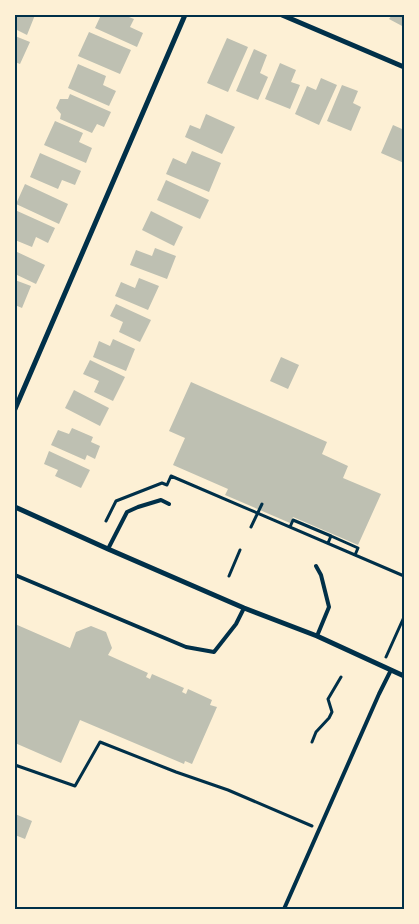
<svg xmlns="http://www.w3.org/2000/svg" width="419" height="924" viewBox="0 0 419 924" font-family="'Source Serif 4',serif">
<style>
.building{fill:#bec0b2}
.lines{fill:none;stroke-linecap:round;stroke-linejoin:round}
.path{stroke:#003049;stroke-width:3}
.service{stroke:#003049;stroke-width:4}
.minor{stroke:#003049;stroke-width:5}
.neatline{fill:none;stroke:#003049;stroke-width:2}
</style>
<rect width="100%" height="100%" fill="#fdf0d5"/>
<!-- building -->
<path class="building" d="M15,15H35L27,35L15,29Z
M101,15H124L134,19L130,27L143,33L137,47L95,28Z
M392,15H404V27L389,19Z
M89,32L131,50L120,74L78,56Z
M15,36L30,42L20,64L15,62Z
M227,38L248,47L228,92L207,83Z
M254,49L267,55L260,73L268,77L258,100L236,91Z
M280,63L296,70L291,82L300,85L290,109L265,99Z
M78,64L106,76L103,85L116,91L109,106L68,88Z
M321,78L337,85L319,125L295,114L307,86L316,90Z
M342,85L358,91L353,103L361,107L351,131L327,121Z
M70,94L111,112L104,127L97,124L92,133L60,119L61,114L56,108L60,99H68Z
M206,114L235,127L222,154L185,137L190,125L200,129Z
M55,121L83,133L79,142L92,148L86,163L44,145Z
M404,124V163L381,153L393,125L402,129Z
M192,151L221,163L209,192L166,174L173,158L186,164Z
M40,153L81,171L75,185L62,180L58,189L30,177Z
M166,180L209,200L200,219L157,200Z
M25,184L68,204L59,224L16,204Z
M15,210L55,228L48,243L36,237L32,247L15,240Z
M151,211L183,227L174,246L142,230Z
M155,248L176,256L167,279L130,265L136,250L152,256Z
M15,251L45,265L36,284L15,274Z
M139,278L159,286L148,310L115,296L121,282L135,288Z
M15,280L31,286L22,308L15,305Z
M116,304L151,320L140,342L119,332L123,322L110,316Z
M113,339L135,349L126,371L93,357L99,341L110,346Z
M281,357L299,365L288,389L270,381Z
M90,360L125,377L113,401L94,392L99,381L83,374Z
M191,382L327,442L322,454L348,466L343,478L381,494L358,545L293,517L290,523L225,495L228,489L173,465L185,438L169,431Z
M74,390L109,408L100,426L65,408Z
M72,428L93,437L91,442L100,446L95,459L87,455L85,460L51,445L58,430L69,434Z
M49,451L90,470L81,488L55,476L58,470L44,464Z
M15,624L70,648L76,632L91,626L106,632L112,648L108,655L148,673L146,677L150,679L152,674L184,688L182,692L186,694L188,689L212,700L210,705L217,707L192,764L185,761L184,764L80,720L61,763L15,743Z
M15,814L32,821L25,839L15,835Z"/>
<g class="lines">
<!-- path -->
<path class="path" d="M106,521L116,501L162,483L167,485L171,476L404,576
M251,527L262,504
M290,527L293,520L331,536L328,543
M331,536L358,548L355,555
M229,576L240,550
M386,657L404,617
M312,742L316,732L329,718L332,712L328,699L341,677
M15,765L75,786L100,742L176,772L228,790L312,826"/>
<!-- service -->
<path class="service" d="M108,549L127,512L138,507L161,500L169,504
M316,566L321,575L329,607L317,636
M15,575L186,647L214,652L236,624L244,608
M284,909L379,694L391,670"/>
<!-- minor -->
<path class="minor" d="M282,15L404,67
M15,409L185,15
M15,507L108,549L244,608L317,636L404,676"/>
</g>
<!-- border -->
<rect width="419" height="924" fill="none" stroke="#fdf0d5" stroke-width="32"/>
<rect x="16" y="16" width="387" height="892" class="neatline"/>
</svg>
